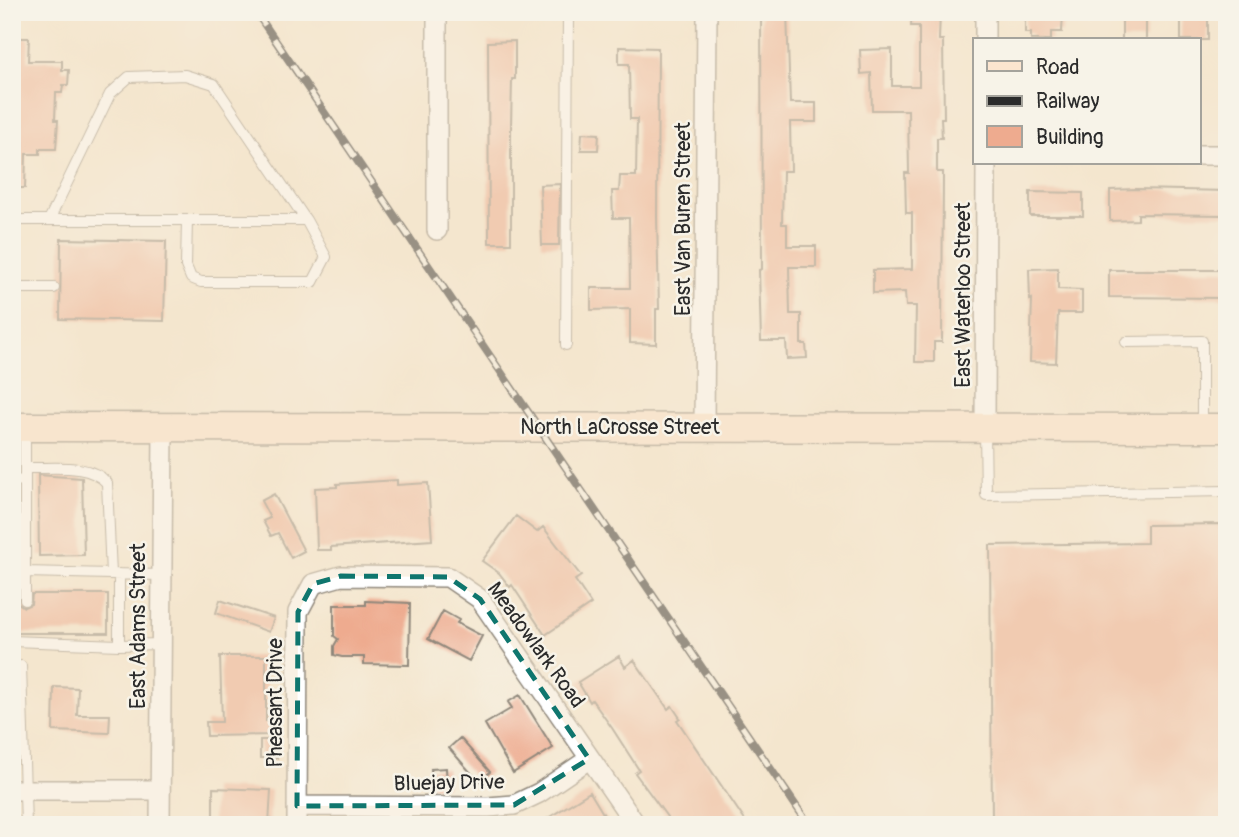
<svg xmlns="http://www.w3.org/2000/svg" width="1239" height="837" viewBox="0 0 1239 837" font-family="Pangolin,sans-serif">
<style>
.building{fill:#eeab8f}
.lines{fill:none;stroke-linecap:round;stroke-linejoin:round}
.service-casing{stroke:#90887c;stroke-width:12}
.minor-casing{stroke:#90887c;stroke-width:22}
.secondary-casing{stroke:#90887c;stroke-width:31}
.service{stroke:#fff;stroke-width:10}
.minor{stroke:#fff;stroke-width:19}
.secondary{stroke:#fce5cf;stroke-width:28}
.rail-casing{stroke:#2b2b2b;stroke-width:8}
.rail{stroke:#f7f3e8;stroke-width:5;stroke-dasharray:16;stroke-linecap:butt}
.marked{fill:none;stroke:#0f766e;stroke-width:5;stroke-dasharray:14 9;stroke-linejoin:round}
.labels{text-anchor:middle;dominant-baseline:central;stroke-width:5;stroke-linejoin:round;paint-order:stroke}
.street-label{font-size:21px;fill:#2b2b2b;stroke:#f7f3e8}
</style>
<rect width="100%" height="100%" fill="#f7f3e8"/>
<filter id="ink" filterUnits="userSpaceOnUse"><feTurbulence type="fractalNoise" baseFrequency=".0143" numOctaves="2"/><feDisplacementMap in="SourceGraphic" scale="14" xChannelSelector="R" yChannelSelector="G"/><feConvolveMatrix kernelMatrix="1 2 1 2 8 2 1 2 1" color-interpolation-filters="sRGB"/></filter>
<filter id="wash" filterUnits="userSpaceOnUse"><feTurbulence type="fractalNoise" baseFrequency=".00686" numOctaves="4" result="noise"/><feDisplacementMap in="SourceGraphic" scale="28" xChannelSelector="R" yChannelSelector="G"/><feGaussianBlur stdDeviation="1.57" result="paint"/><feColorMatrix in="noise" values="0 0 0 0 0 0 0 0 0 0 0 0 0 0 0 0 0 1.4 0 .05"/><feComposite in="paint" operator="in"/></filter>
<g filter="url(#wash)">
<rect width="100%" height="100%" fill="#f4e6ce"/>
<g id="blocks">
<!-- building -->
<path class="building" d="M761,12H787L790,103H816V122H790L791,171H783L782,224H787V246H816V267H789L790,314H801V344H806L807,358L787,359L786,341H761L759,270L762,269Z
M912,12H940L939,40H943L944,118H941L942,138H937V172H943L942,342H934V362H915L916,306H906L905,292L873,293V270L912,269V213H906L905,173H909L908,110H872L871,73L861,74L860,50L892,49V86H919V26H911Z
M1025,12H1063L1062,32H1051V40H1031V33H1025Z
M1122,12L1146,13V40H1122Z
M1181,12H1208V40H1181Z
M12,38H29L28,61H62V70H69L68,85H63L62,93H56L55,120H58L56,149H40V154H26L25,188H12Z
M515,41V79H512L511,126V243H489L488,42Z
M619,47L658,48L657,217L659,309H656V344L630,343V309L591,310V288H630L629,218H613L612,191H619L620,176H636L637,119H630L629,64H619Z
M582,133L599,134L598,150H581Z
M560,184L559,245H542L540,185Z
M1137,189L1227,191V215L1138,214V220L1110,221V190Z
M1030,192L1083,193V216H1030Z
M61,239L166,241L164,321L60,319Z
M1058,268V289L1082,290V313H1058L1056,363L1030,362L1032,299L1030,300L1029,269Z
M1109,270H1227V298L1109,297Z
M38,475L82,478L84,555L39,556Z
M397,480V485L428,483L432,540L331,547V550H317L315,488L337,487V484Z
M274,494L304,551L291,558L278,533L271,536L263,521L270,518L261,501Z
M516,516L537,532L543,527L581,576L575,580L591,604L545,635L512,585L510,587L499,573L482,561Z
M1226,524L1227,825H992L990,545L1147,543V525Z
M12,593H18V603L24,607L31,604L32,594H108V633H12Z
M220,600L274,618L269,632L216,613Z
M366,601L410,603L409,665L364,664V657H342L334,655V646L338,639L334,636V605H366Z
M443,611L459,620L457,623L482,636L469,661L428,639Z
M220,656H266V721H270L271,735L207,736L206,722H222Z
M619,656L625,667L634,660L668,709L672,706L680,718L677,720L748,825H673L635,773L639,770L612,728L592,700L590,702L578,682Z
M54,687L78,688L77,715H110L109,733L53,731Z
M520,695L553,748L513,773L485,724L512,708L508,702Z
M460,738L490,772L479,782L449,748Z
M260,740H277V758H260Z
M446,768L447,786L433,787L431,769Z
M213,788L271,790L269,825H213Z
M590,792L610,825H537Z"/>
</g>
</g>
<g filter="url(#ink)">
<use href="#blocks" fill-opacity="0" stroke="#90887c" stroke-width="2"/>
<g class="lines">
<!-- service casing -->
<g class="service-casing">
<path id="service" d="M12,220H306L326,257L313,282H201L191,278L186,266L187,220
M49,220L110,94L129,77L185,75L214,84L306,220
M13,288H54
M1126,342L1202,341V427
M566,345L568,12
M12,372L14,220
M25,428V600
M985,432L986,495L1227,491
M25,468C51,469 89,462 107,483L111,574L162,575
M12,481L25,480
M25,572L111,574
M119,574V645L161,644
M12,641L119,645
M21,666L26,825"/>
</g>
<!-- minor casing -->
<g class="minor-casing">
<path id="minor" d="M985,12V40
M1199,155H1227
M437,230V12
M704,427L707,12
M985,428L986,163
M12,790H160
M297,806L488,807L514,805L539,793L589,759
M160,825L163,428
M297,825L298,612L313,584L341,576L448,577L480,599L636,825"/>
</g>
<!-- secondary casing -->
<g class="secondary-casing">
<path id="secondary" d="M12,427L1227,428"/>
</g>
<!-- service -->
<use href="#service" class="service"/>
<!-- minor -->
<use href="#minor" class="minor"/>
<!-- secondary -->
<use href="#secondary" class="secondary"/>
<!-- rail casing -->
<g class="rail-casing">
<path id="rail" d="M256,12L809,825"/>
</g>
<!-- rail -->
<use href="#rail" class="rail"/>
</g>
</g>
<!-- marked area -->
<path d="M0 0H1239V837H0ZM341,576L448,577L480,599L589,759L514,805L297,806L298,612L313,584Z" fill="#f4e6ce" fill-opacity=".55" fill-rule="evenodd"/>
<path class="marked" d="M341,576L448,577L480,599L589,759L514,805L297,806L298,612L313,584Z"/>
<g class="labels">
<!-- street labels -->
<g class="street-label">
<text transform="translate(683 219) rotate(-90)">East Van Buren Street</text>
<text transform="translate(963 295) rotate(-90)">East Waterloo Street</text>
<text x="620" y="427">North LaCrosse Street</text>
<text transform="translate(138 626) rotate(-90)">East Adams Street</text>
<text transform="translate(536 645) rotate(54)">Meadowlark Road</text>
<text transform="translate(275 703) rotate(-90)">Pheasant Drive</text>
<text transform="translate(449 783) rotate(-1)">Bluejay Drive</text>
</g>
</g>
<!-- margin -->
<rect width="1239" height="837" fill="none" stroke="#f7f3e8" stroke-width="42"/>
<!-- legend -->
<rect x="973" y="38" width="228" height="126" fill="#f7f3e8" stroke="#a5a39c" stroke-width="2"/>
<rect x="987" y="61" width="35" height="10" fill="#fce5cf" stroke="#a5a39c" stroke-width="2"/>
<text x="1036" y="74" font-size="21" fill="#2b2b2b">Road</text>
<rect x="987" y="96" width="35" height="10" fill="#2b2b2b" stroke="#a5a39c" stroke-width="2"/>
<text x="1036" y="108" font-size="21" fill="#2b2b2b">Railway</text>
<rect x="987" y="126" width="35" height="21" fill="#eeab8f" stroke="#a5a39c" stroke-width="2"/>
<text x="1036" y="144" font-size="21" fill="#2b2b2b">Building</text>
</svg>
